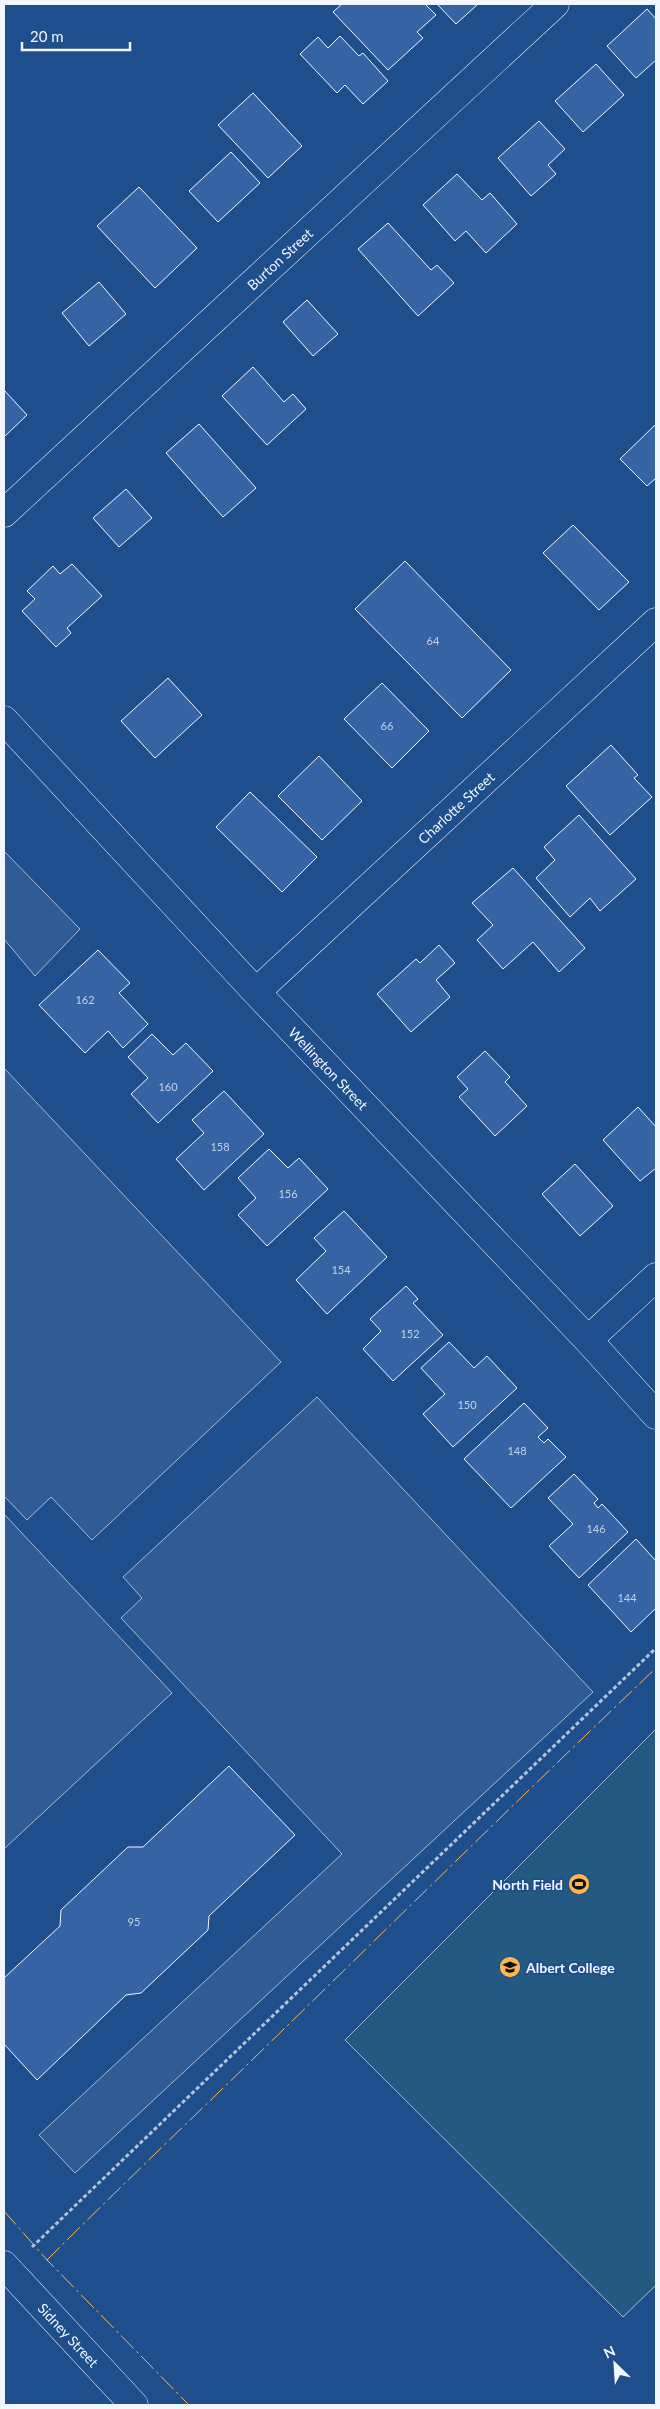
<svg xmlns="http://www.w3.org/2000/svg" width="660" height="2409" viewBox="0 0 660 2409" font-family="Lato,sans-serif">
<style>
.green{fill:#245a82;stroke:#a8bbd7}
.parking{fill:#305b95;stroke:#a8bbd7}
.building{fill:#3563a3;stroke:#f2f6ff}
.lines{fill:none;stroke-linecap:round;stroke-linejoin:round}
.minor-casing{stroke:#f2f6ff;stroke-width:29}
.secondary-casing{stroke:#f2f6ff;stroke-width:29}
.path{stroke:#b3c4dc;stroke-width:3;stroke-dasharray:4 2.5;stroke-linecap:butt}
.minor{stroke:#1f4e8c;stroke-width:28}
.secondary{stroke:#1f4e8c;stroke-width:28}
.power{stroke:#ffb74d;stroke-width:1;stroke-dasharray:18 4 2.5 4;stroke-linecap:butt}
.labels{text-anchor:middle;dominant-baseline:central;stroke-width:4;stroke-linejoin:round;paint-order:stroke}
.number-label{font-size:11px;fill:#c3d1e8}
.street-label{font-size:14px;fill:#f2f6ff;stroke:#1f4e8c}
.poi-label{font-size:14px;font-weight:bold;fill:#f2f6ff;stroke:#1f4e8c;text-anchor:end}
</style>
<rect width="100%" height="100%" fill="#1f4e8c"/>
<!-- green -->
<path class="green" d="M656,1729V2285L623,2317L345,2040Z"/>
<!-- parking -->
<path class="parking" d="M4,851L80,929L35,976L4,939Z
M4,1068L281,1362L92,1540L51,1497L27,1520L4,1496Z
M317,1397L593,1692L75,2173L39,2135L342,1854L121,1618L142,1598L123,1577Z
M4,1514L172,1693L4,1849Z"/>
<!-- building -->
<path class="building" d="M342,4H425L436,15L417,32L423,38L388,70L333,12Z
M437,4H478L456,24Z
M647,9L656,19V60L636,78L607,46Z
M340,36L359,56L363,53L388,81L363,104L345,85L337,93L300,54L318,37L328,48Z
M596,64L624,95L583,132L555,101Z
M253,93L302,146L268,178L218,125Z
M539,121L565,149L548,165L556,174L531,196L498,158Z
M231,152L260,183L218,222L189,191Z
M457,174L482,200L490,193L517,224L486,253L466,231L455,241L423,205Z
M139,187L197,248L155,288L97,226Z
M388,223L431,270L437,265L454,283L418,316L358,249Z
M99,282L126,314L89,346L62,313Z
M307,300L338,334L313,356L283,322Z
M253,367L284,402L293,394L306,409L267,445L222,396Z
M4,390L27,415L4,437Z
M199,424L256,488L223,517L166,453Z
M656,424V478L647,486L620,459Z
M126,489L152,518L119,547L93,518Z
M573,525L629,582L599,610L543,553Z
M405,561L511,670L462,718L355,609Z
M72,564L102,596L67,628L71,633L56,647L22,611L35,599L27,591L53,566L60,574Z
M168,678L202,715L155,758L121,721Z
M382,683L429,731L392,768L344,719Z
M611,745L638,775L634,778L652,797L610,835L566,786Z
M319,756L362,801L322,840L278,796Z
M250,792L317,857L282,892L216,827Z
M579,815L636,879L600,911L590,898L570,917L536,878L555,860L544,847Z
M513,868L585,948L559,972L533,942L503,969L477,940L493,925L472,903Z
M439,945L455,963L436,980L450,997L411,1032L377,994L416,959L420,963Z
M98,950L130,983L119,993L148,1024L123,1048L108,1031L85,1053L39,1005Z
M152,1034L173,1055L186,1043L213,1071L158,1123L131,1094L148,1078L128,1057Z
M485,1051L510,1077L505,1082L527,1106L495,1136L459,1097L468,1089L457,1077Z
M224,1091L264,1134L204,1190L176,1159L204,1133L192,1120Z
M638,1107L656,1127V1168L640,1181L603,1140Z
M269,1149L288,1168L299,1158L328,1189L267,1246L238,1215L256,1198L238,1178Z
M575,1164L613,1206L580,1236L542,1194Z
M344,1211L387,1257L327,1314L296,1280L326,1251L314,1238Z
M406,1286L418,1299L413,1303L443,1335L393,1381L363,1349L381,1331L370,1319Z
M449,1342L474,1368L487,1356L517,1388L453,1447L423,1414L445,1394L421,1368Z
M524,1403L548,1428L538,1437L544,1443L548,1439L566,1457L511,1508L464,1459Z
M574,1474L598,1499L594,1503L598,1508L602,1504L628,1532L579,1578L549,1546L573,1524L548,1498Z
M636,1539L656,1561V1608L631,1632L588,1585Z
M229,1766L295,1835L209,1916L208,1930L141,1993L126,1995L37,2080L4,2044V1978L60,1926L61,1910L128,1847H143Z"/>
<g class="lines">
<!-- minor casing -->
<g class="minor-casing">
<g id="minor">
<path id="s1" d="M4,513L555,4"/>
<path id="s2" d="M4,720L256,992L588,1340L656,1415"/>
<path id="s3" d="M256,992L656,622"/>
<path d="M588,1340L656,1277"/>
</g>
</g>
<!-- secondary casing -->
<g class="secondary-casing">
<g id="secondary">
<path id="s4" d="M4,2265L134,2405"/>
</g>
</g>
<!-- path -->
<path class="path" d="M32,2247L656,1648"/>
<!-- minor -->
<use href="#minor" class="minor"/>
<!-- secondary -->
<use href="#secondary" class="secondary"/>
<!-- power -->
<path class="power" d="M4,2211L47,2260L189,2405
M47,2260C125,2182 206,2105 285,2028C409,1907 531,1787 656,1668"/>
</g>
<!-- icons -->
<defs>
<g id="stadium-disc" transform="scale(1.125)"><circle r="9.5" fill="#ffb74d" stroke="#1f4e8c"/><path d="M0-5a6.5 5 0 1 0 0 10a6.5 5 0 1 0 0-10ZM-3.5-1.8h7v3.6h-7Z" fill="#111"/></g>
<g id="school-disc" transform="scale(1.125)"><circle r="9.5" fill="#ffb74d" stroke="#1f4e8c"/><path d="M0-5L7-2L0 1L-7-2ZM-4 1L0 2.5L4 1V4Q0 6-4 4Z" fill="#111"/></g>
</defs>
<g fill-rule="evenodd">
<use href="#stadium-disc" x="579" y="1884"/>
<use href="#school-disc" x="510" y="1967"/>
</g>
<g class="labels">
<!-- number labels -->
<g class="number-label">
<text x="433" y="640">64</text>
<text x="387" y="725">66</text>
<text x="85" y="999">162</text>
<text x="168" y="1086">160</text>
<text x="220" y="1146">158</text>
<text x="288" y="1193">156</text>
<text x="341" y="1269">154</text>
<text x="410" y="1333">152</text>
<text x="467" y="1404">150</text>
<text x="517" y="1450">148</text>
<text x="596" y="1528">146</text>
<text x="627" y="1597">144</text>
<text x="134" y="1921">95</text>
</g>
<!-- street labels -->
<g class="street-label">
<text stroke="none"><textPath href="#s1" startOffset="375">Burton Street</textPath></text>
<text stroke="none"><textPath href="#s3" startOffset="272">Charlotte Street</textPath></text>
<text stroke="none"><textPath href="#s2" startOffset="476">Wellington Street</textPath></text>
<text stroke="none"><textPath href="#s4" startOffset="95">Sidney Street</textPath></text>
</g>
<!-- poi labels -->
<g class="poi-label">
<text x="563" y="1884">North Field</text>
<text x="526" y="1967" text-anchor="start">Albert College</text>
</g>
</g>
<!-- border -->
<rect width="660" height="2409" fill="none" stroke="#f2f6ff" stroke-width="10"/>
<!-- north arrow -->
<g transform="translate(615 2364) rotate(335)" stroke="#1f4e8c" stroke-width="4" paint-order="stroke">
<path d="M0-4L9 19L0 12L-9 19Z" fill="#f2f6ff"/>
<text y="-8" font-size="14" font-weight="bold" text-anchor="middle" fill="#f2f6ff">N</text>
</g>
<!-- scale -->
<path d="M22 42v8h108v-8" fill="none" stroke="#f2f6ff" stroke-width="2.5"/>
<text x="30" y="42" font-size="15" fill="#f2f6ff" stroke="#1f4e8c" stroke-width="4" paint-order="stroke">20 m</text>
</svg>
